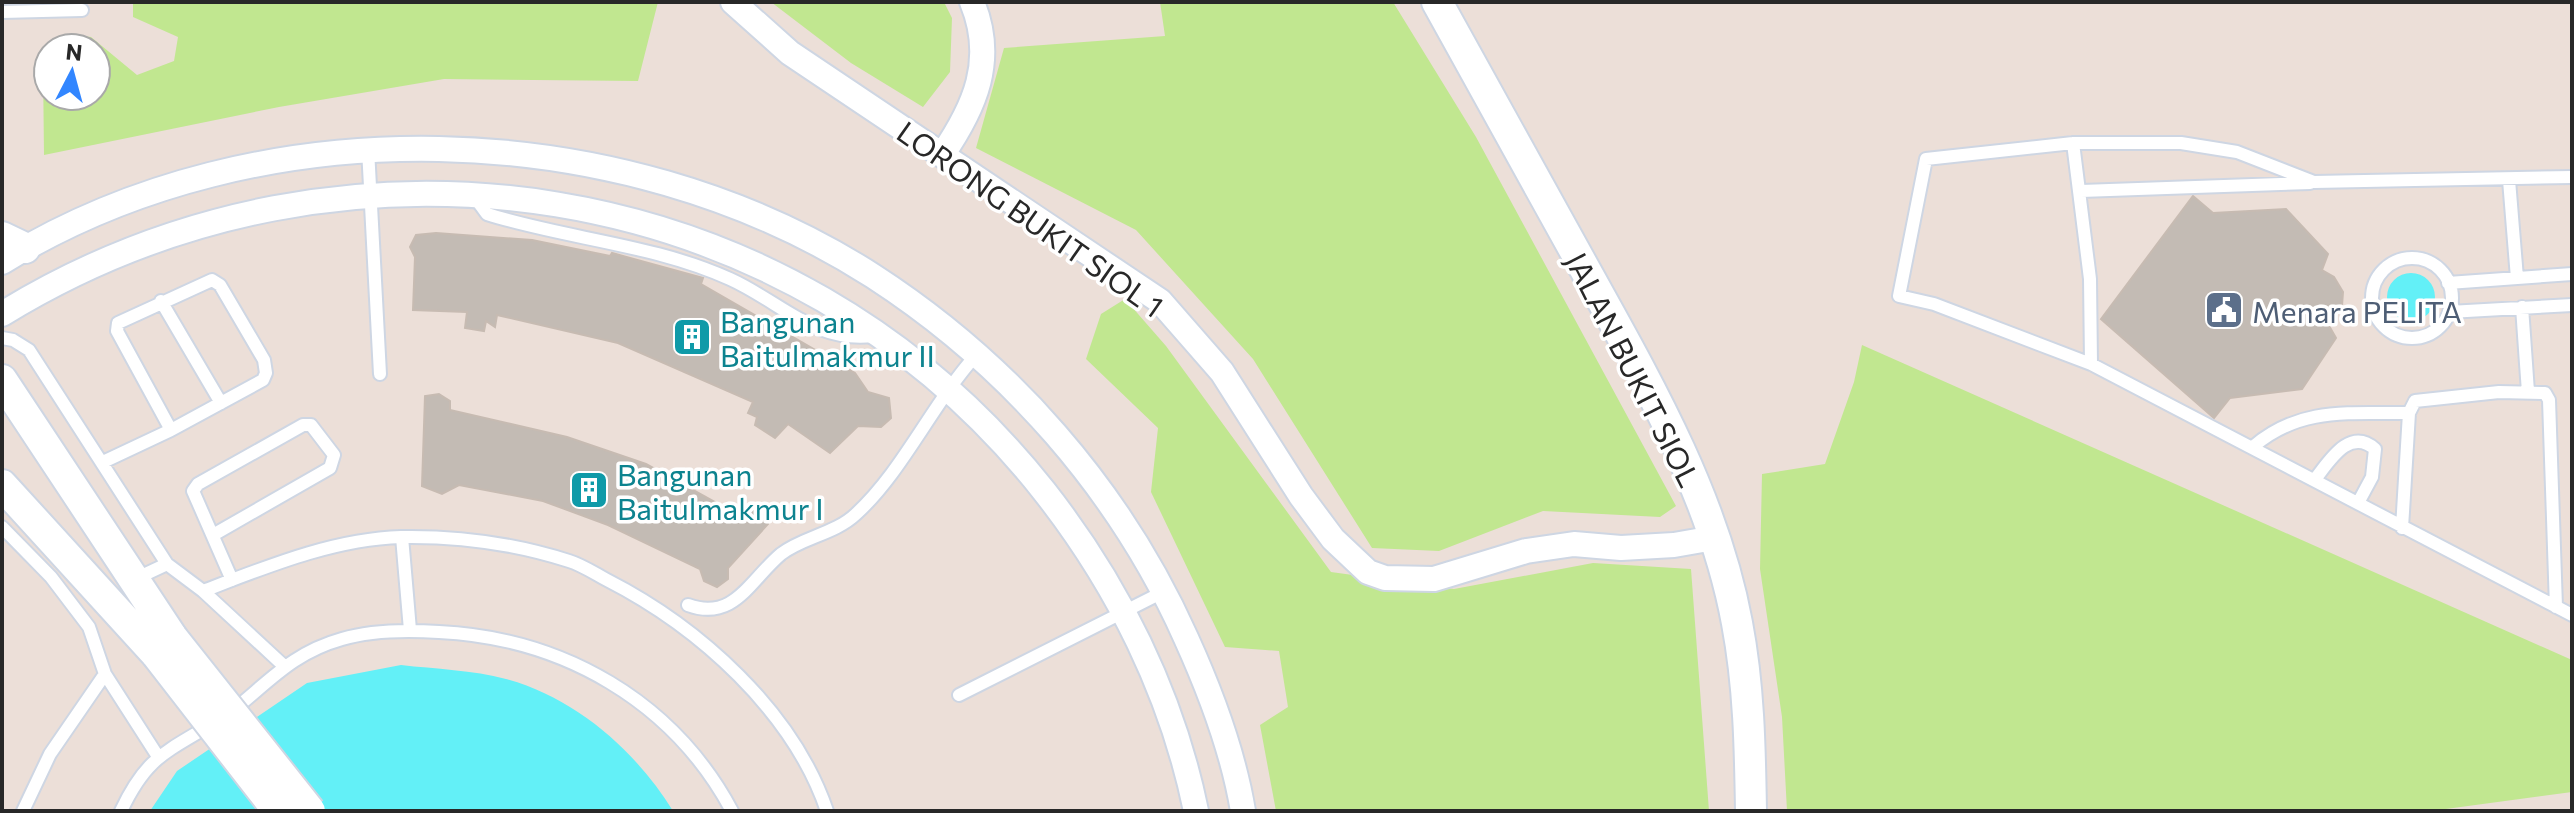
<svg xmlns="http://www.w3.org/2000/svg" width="2574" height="813" viewBox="0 0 2574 813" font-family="Commissioner,sans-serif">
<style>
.green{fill:#c1e790}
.water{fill:#63f0f7}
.building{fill:#c3bbb4;stroke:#c7bbb2;stroke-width:2}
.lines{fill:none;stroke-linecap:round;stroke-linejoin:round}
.service-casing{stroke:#ced6e3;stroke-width:16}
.minor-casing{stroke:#ced6e3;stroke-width:28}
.tertiary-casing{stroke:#ced6e3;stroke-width:34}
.service{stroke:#fff;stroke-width:12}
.minor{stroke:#fff;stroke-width:24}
.tertiary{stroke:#fff;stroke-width:30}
.tertiary-bridge-casing{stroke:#ced6e3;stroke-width:34;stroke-linecap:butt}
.tertiary-bridge{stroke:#fff;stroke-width:30}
.labels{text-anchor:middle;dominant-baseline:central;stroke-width:7;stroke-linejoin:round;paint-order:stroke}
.street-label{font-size:30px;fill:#282828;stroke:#fff}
.service-label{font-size:30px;fill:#4e5e75;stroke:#fff;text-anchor:start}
.culture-label{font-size:30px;fill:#0d838f;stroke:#fff;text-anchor:start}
</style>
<rect width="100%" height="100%" fill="#ecdfd8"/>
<!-- green -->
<path class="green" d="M133,2H658L638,81L444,79L279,107L44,155L43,67L48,61V96H96V48H60L72,35L91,37L137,75L174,61L178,37L133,17Z
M771,2H944L952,18L950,72L923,107L851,63Z
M1160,2H1393L1476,137L1676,506L1660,517L1543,511L1439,551L1372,548L1253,359L1136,230L976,148L1004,48L1165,36Z
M1125,299L1166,346L1331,572L1454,589L1593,563L1691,569L1709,811H1276L1260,725L1288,707L1279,651L1225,647L1151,492L1158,428L1086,359L1101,314Z
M1862,345L2572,660V792L2431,811H1787L1782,717L1760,569L1762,474L1825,464L1854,382Z"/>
<!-- water -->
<path class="water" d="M2387 297a24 24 0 1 1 48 0a24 24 0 1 1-48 0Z
M401,665C435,669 473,670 506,679C576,698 636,751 673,811H150L177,771L307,683Z"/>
<!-- building -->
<path class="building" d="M2193,196L2213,213L2286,209L2328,254L2322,270L2334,277L2343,292L2342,306L2328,324L2336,338L2302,389L2230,398L2214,418L2101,319Z
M436,233L532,240L610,256L612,253L703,278L701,284L855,373L868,392L889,398L891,418L881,427L858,426L830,453L788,424L775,438L755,425L757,417L748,413L753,402L618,343L497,315L495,327L486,321L484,331L465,328L467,312L413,310L415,257L410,247L416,235Z
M439,394L450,401V410L567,437L646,464L742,517L756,507L765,511L768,524L728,568V579L717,587L704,581L700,569L608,525L543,501L459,485L442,494L422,486L425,396Z"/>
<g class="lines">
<!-- service casing -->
<g class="service-casing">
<path id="service" d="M2,12L82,10
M2073,143L2090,279L2091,364
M368,149L380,374
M2572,177L2314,182L2237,152L2181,143H2073L1926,159L1899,296L1934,304L2091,364L2572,615
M2509,180L2517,278
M2081,191L2310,183
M476,199L487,214C566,239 653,244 730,279C781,302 814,343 873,336
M2372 298a40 40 0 1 1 80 0a40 40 0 1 1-80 0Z
M2448,283L2572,274
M161,301L221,403
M2522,307L2528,392
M2449,312L2572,305
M2,338L13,340L29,350L167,564L203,591L283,665
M2254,446C2301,406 2351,414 2409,413
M103,462L171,430L263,380L266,373L264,360L220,285L212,280L118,323L117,331L171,430
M2316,478C2330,460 2350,427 2375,449L2372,477L2358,503
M2,527L51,577L89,627L105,674L157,755
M2402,528L2409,413L2415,401L2499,392L2545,393L2549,400L2556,607
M213,535L330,468L334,455L311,425H303L198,484L193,491L232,580
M402,537L410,630
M135,579L167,564
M203,591C266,567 333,539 401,537C457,536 516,544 569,561C582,565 594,573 607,580C699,627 793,711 827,811
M688,605C734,622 750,580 781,554C803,537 835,534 856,514C903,471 932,404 977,354
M959,695L1165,591
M231,712C269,682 292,653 342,639C372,630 408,630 439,632C563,638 673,701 732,811
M23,811L50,754L105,674
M121,811C146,758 164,753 212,724"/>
</g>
<!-- minor casing -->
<g class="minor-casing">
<path id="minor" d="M733,2L790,53L1160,301L1222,372L1301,496L1333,539L1368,572L1385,578L1434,579L1526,551L1574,544L1621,548L1674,545L1714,538
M942,155C975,107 996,60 972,2
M2,262C258,104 621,114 873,276C1009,364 1120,490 1186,638C1211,693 1233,751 1243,811
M2,314C344,104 793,173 1044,491C1118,585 1172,694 1196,811"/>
</g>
<!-- tertiary casing -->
<g class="tertiary-casing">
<path id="tertiary" d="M1437,2C1487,92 1537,183 1587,273C1648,383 1714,498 1737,623C1749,686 1750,748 1751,811
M2,237L25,248
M2,380L172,637
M2,485L157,655"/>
</g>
<!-- service -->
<use href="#service" class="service"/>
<!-- minor -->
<use href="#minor" class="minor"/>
<!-- tertiary -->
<use href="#tertiary" class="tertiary"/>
<!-- tertiary-bridge casing -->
<g class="tertiary-bridge-casing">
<path id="tertiary-bridge" d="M172,637L310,811
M157,655L278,811"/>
</g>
<!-- tertiary-bridge -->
<use href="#tertiary-bridge" class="tertiary-bridge"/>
</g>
<!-- icons -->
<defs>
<g id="civic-square" transform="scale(2)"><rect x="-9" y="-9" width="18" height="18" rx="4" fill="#5c6f8a" stroke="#fff"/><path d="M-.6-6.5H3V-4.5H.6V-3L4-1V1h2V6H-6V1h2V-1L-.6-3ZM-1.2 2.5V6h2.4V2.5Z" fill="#fff"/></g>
<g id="building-square" transform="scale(2)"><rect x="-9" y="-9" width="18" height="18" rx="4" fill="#0f9aa8" stroke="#fff"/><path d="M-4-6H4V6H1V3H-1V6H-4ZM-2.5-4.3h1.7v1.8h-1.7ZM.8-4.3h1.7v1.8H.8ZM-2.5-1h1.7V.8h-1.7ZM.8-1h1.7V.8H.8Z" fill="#fff"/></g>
</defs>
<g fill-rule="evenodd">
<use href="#civic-square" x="2224" y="310"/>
<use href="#building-square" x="692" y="337"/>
<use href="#building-square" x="589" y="490"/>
</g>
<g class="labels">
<!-- street labels -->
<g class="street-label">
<text transform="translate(1031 218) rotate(35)">LORONG BUKIT SIOL 1</text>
<text transform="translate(1634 369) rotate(63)">JALAN BUKIT SIOL</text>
</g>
<!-- service labels -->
<g class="service-label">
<text x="2252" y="310">Menara PELITA</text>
</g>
<!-- culture labels -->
<g class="culture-label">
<text x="720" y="320">Bangunan<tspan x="720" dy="34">Baitulmakmur II</tspan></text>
<text x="617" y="473">Bangunan<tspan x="617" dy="34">Baitulmakmur I</tspan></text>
</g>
</g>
<!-- border -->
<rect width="2574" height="813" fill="none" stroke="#282828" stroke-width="8"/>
<!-- north arrow -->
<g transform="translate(72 72) rotate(6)"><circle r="38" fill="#ffffff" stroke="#a9a9a9" stroke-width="2"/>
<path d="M0-6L14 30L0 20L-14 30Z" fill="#3286ff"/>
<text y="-12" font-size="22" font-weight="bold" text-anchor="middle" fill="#282828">N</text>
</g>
</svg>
